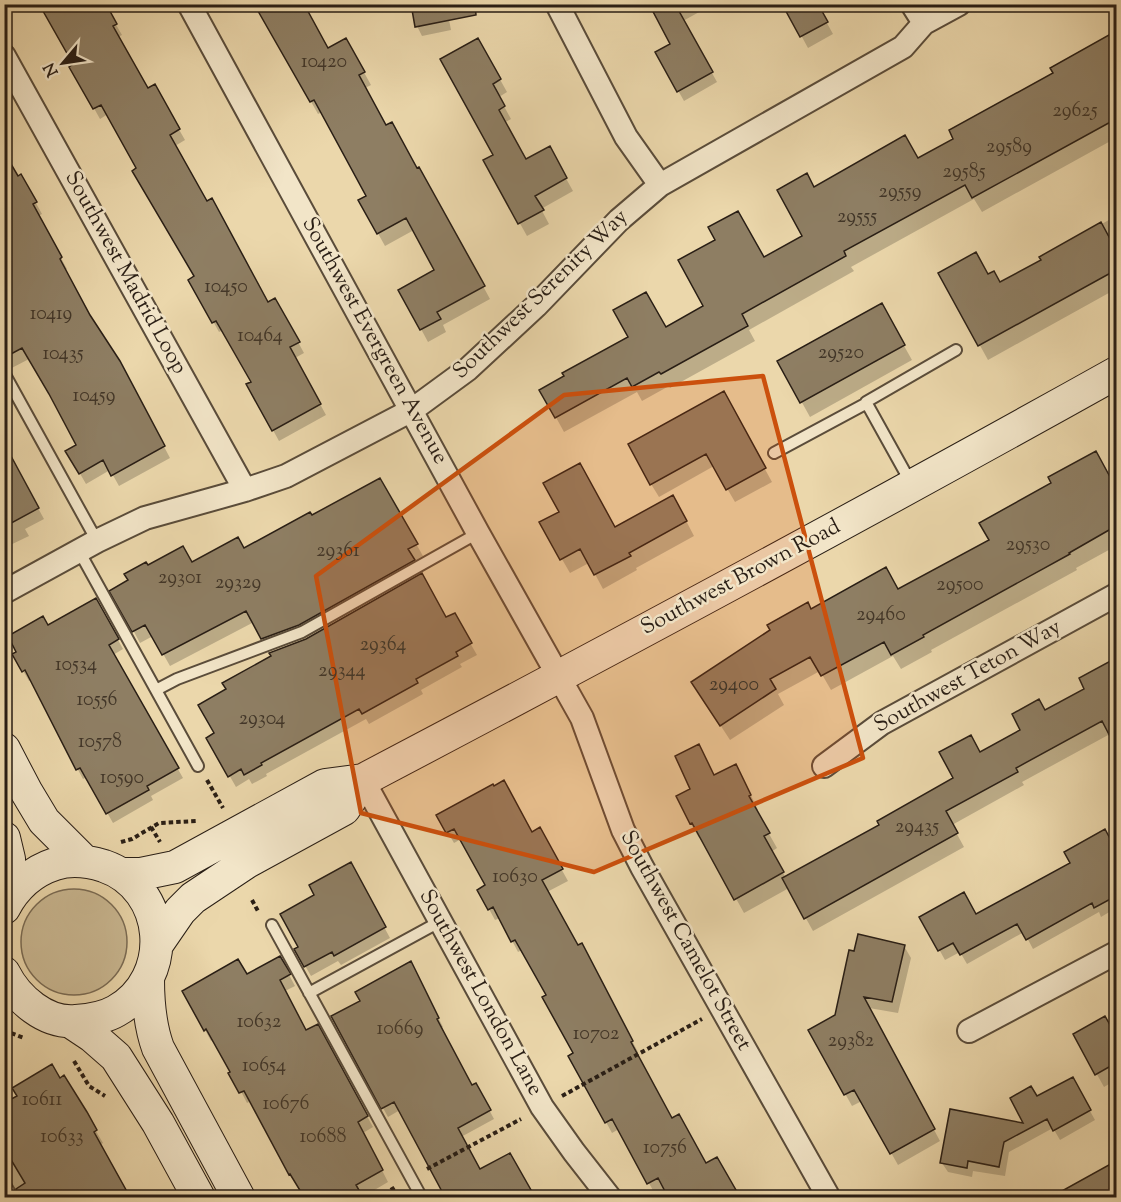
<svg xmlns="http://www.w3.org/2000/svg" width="1121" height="1202" viewBox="0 0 1121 1202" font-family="'Sorts Mill Goudy',serif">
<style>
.green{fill:#cab892;stroke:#7a6b54;stroke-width:1.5}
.shadow{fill:#0003}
.building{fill:#8e7e63;stroke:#291e15;stroke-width:1.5}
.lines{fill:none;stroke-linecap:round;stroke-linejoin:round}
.lane-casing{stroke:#5a4c3a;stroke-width:14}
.street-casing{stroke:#5a4c3a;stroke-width:26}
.secondary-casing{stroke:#291e15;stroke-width:34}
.path{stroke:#291e15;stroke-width:4;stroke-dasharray:4.5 3;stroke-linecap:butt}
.lane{stroke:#f2e5c8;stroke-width:10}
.street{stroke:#f2e5c8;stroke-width:22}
.secondary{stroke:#f2e5c8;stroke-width:32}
.marked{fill:#cb500d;fill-opacity:0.2;stroke:#cb500d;stroke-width:4.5;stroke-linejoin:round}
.labels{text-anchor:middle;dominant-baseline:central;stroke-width:5;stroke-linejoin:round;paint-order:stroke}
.number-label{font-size:20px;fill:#423628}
.street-label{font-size:22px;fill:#291e15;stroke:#f2e5c8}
</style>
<rect width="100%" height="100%" fill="#ebd7ab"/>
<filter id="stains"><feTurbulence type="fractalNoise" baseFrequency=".00333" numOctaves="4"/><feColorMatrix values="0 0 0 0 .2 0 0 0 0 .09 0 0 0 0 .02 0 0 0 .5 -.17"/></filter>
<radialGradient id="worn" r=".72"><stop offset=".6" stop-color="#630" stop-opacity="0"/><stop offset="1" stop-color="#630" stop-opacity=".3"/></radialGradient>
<!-- green -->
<path class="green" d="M21 942a53 53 0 1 1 106 0a53 53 0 1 1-106 0Z"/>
<!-- shadow -->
<path class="shadow" d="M104,4L122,35L118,37L147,90L154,86L185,140L175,146L207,203L268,304L275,300L304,353L295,358L326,415L279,441L248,385L253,382L223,330L219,332L190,280L196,277L138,169L108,114L100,119L71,67L75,65Z
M256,4L328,50L346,40L371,85L365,88L386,127L417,170L419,169L490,299L443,325L446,332L428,342L400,290L436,270L414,230L385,246L360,201L368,196L322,112L318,114Z
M446,4L451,30L422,36L417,26Z
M652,4H698L701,11L683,21L717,82L684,101L657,53L672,44Z
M784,4H819L817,5L833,34L808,48Z
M1116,33V138L982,212L974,199L851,267L854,271L749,330L755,341L670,388L669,386L642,401L637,392L564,432L541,390L705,306L764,259L804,236L814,188L918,160L955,139L1055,73L1052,68Z
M478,40L507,92L499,97L511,119L504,123L525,161L549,148L573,191L541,209L549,224L527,236L485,161L495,156Z
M21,176L42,214L38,216L67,269L65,270L92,320L126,374L170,458L119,486L110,470L86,484L67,451L78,445L29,359L4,372V327L18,178Z
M1116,216V289L988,360L940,273L988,276L1000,284L1043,261L1041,258Z
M881,305L912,360L810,417L779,361Z
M731,407L772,482L735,502L714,466L659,497L651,484Z
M4,446L44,519L25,529L29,536L4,548Z
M1095,453L1116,490V546L1076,568L1077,570L931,650L932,652L901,669L893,656L831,690L820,671L778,694L784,705L730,740L702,697L811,610L898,591L991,540L1053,484Z
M380,480L423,556L414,561L420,572L306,637L269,650L254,622L170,666L153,636L140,643L112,591L147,567L191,564L244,550Z
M681,511L694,536L636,568L637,570L603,589L589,563L570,573L541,523L615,529Z
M96,600L123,649L113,655L183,778L151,796L153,800L113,823L87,777L83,779L47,713L32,679L29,681L14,655L47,627Z
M454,615L477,655L460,664L462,667L421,690L423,694L369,724L366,719L266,774L267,776L252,784L249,779L236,787L208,738Z
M1113,661L1116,667V745L1110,734L1022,782L1024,785L952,825L964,847L813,931L789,888L744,913L702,837L699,838L691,824L678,796L714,776L744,781L758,810L756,811L777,848L771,852L786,878L881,826L956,779L980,754L1022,730L1045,712L1086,689Z
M438,815L531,834L539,829L568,881L547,892L577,947L587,956L638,1052L636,1054L672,1120L706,1165L723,1170L737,1198H670L665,1189L655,1194L619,1129L612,1133L570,1056L575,1053L548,996L522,950L518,952L500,918L495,920L489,909L487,886L461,839L454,843Z
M1116,839V908L1101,917L1099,912L1033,949L1024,932L967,964L960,952L945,960L921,917L976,916Z
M350,864L390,938L341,965L338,961L311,976L296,950L300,947L317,895Z
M904,946L911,958L898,1013L869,1008L940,1141L898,1165L862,1101L852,1106L810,1031L837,1016Z
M280,958L295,986L285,991L306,1031L317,1026L373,1127L363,1133L388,1182L361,1198H305L290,1174L251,1101L247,1103L214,1039L211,1041L184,991L246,976Z
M415,972L443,1027L440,1029L472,1087L476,1085L494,1119L461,1137L480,1171L509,1155L533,1198H447L400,1110L388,1117L333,1017Z
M1116,1026V1080L1104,1087L1075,1035L1111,1029Z
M64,1077L103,1143L100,1145L129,1198H21L19,1191L12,1187L4,1191V1105Z
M1072,1079L1095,1120L1060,1140L1053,1128L1009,1152L1005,1176L973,1171L972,1177L948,1172L942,1163L1026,1125L1036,1098Z
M1116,1163V1198H1074L1069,1189Z"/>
<!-- building -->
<path class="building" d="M39,4H106L117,24L113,26L148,88L155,84L180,129L170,135L207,201L212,198L268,302L275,298L300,342L290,347L321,404L272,431L246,384L251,382L216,321L212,323L188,280L194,276L132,171L136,168L101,105L93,109L69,67L73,64Z
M254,4H304L328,48L346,38L365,72L359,75L386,125L392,122L417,168L419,167L485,286L437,312L441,319L420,330L398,290L434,270L406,218L377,234L358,200L366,196L314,100L310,102Z
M411,4H475L476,15L415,27Z
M649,4H675L713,72L677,92L655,52L670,44Z
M782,4H818L828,22L800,37Z
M1116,31V119L972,198L965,185L844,251L846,256L742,314L748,326L661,374L659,372L632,387L627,378L555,418L539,390L564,376L562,373L628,337L613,310L646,292L666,327L703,306L678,260L715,240L708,227L738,211L764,257L802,236L777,190L807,173L814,187L905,135L918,158L953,139L949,130L1053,73L1050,68Z
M478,38L501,79L493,84L505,106L499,110L526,159L550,146L567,178L535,196L544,210L518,224L483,160L493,155L440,59Z
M4,152L18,176L21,174L37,202L33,204L62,257L60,259L90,315L120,361L165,446L111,476L103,460L79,474L65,451L76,445L49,394L22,348L11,354L4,343Z
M1101,222L1116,250V270L978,346L938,273L976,252L988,274L994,271L1000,282L1041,260L1039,257Z
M882,303L905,345L800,403L777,361Z
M724,391L766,468L726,490L706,454L650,485L628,444Z
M4,443L39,508L4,527Z
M1096,451L1116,488V508L1114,516L1116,526L1069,553L1070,554L923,635L924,637L891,655L884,642L821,676L810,657L770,679L776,689L720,726L691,682L770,630L767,625L808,602L811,609L886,567L898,589L989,540L979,523L1051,483L1048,477Z
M580,463L615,527L673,495L687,521L629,553L631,556L594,575L580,549L560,560L539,522L559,512L543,483Z
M380,478L418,544L408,549L415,560L299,625L261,639L246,611L162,655L145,625L132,632L109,591L128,580L124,574L146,562L148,565L183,546L192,562L238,537L244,548L310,512L312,515Z
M422,573L446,617L455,613L472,643L456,652L458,656L416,679L418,683L362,714L359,709L261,763L262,765L244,775L241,769L228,777L206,738L214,733L198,705L226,689L222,683L271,656L269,653L306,639Z
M96,598L119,639L109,645L179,768L147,786L149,790L106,814L80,768L76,770L25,670L22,672L12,654L16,652L8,636L43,616L48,625Z
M1116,658V748L1102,721L1016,768L1018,772L946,811L958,833L804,919L782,878L879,825L877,821L953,778L939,752L971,735L980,752L1020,730L1012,714L1039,699L1045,710L1084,689L1079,678Z
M699,744L714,775L736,764L751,795L749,796L770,833L764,836L784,872L734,900L692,823L690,824L676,796L690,789L675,756Z
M504,780L532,832L540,827L563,869L542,880L578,945L582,943L633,1041L631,1042L672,1118L679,1114L706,1163L717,1157L740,1197H668L658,1178L647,1184L612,1119L605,1123L568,1056L573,1053L542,997L546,995L515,940L511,942L493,907L488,910L477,890L485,885L454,829L446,833L436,815L493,784L494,786Z
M1105,829L1116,850V896L1094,908L1092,903L1026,940L1017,924L960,955L953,943L938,951L919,917L964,892L976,914L1070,863L1064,852Z
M351,862L386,927L334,956L332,952L304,967L294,949L298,947L280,914L314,895L309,885Z
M858,934L905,945L892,1002L864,997L935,1129L890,1154L854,1090L844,1095L808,1030L835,1015L849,950L854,951Z
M280,956L291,974L280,980L306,1030L318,1024L368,1116L358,1122L383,1170L356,1185L363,1197H304L290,1174L289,1175L244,1091L239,1093L228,1073L230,1072L206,1029L204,1031L182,991L238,959L247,974Z
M411,961L439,1018L437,1019L472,1085L476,1083L491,1110L458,1128L480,1169L510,1153L535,1197H445L394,1102L381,1109L331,1016L360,1001L355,992Z
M1105,1016L1116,1036V1063L1095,1075L1073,1034Z
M52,1064L60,1078L64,1075L87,1112L97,1130L94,1132L130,1197H20L16,1189L25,1183L4,1148V1103L17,1096L12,1088Z
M1073,1077L1091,1110L1053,1131L1047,1119L1004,1142L999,1167L968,1161L967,1168L940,1163L950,1109L1023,1123L1010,1098L1031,1086L1037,1096Z
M1116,1161V1197H1051Z"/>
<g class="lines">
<!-- lane casing -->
<g class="lane-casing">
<path id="lane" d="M4,373L97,541
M774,453L867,403
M911,483L866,402L956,350
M79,551L198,766
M156,690L177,679L302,632L478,533
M272,925L422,1198
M309,993L441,921
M4,1183L13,1198"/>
</g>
<!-- street casing -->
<g class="street-casing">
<path id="street" d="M189,4L478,533L582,718L623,830L642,867L829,1198
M557,4L626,137L660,185
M912,4L924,23
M4,56L245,490
M4,592L97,541L145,518L245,490L286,476L412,410L468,369L536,306L619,220L660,185L903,47L924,23L959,4
M824,766L882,723L1116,595
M363,780L542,1107L574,1152L610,1198
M969,1031L1116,953"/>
</g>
<!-- secondary casing -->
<g class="secondary-casing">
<path id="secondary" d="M4,749L26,791L44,821L84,861
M4,838L9,859L10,898
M121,874H141L175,867L325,785L363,780C616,647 867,512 1116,373
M4,908C15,887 33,871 55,864C71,859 88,861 104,866C168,888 175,978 116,1011C104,1018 90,1020 76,1021C46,1024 17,999 4,973
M158,943L180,911L193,898L247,862L344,809L363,780
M148,979C148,1002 150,1026 158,1048L239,1198
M71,1022L92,1036L116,1057L158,1123L199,1198"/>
</g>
<!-- path -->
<path class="path" d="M207,780L223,808
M151,827L160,842
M121,842L132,839L159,823L196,821
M252,900L259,913
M4,1035L11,1033L24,1038
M74,1061L89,1086L105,1096
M562,1096L702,1019
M427,1169L521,1119
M378,1198L397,1186"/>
<!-- lane -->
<use href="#lane" class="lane"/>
<!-- street -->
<use href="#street" class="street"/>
<!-- secondary -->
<use href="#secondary" class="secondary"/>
</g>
<!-- marked area -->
<path class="marked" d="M763,376L863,758L594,872L361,813L316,576L564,395Z"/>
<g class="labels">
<!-- number labels -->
<g class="number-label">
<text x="324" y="62">10420</text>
<text x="1075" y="111">29625</text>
<text x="1009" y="147">29589</text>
<text x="964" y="172">29585</text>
<text x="900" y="192">29559</text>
<text x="857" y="217">29555</text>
<text x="226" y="287">10450</text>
<text x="51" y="314">10419</text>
<text x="260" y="336">10464</text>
<text x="841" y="353">29520</text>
<text x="63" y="354">10435</text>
<text x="94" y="396">10459</text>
<text x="1028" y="545">29530</text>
<text x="338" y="551">29361</text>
<text x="180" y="578">29301</text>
<text x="238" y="583">29329</text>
<text x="960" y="585">29500</text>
<text x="881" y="615">29460</text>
<text x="383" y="645">29364</text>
<text x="76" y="665">10534</text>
<text x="342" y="671">29344</text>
<text x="734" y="685">29400</text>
<text x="97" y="700">10556</text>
<text x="262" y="719">29304</text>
<text x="100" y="742">10578</text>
<text x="122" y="778">10590</text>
<text x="917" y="827">29435</text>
<text x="515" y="877">10630</text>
<text x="259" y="1022">10632</text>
<text x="400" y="1029">10669</text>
<text x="596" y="1034">10702</text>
<text x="851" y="1041">29382</text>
<text x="264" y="1066">10654</text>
<text x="42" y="1100">10611</text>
<text x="286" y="1104">10676</text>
<text x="62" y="1137">10633</text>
<text x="323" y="1137">10688</text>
<text x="665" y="1148">10756</text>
</g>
<!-- street labels -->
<g class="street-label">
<text transform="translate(125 273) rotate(61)">Southwest Madrid Loop</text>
<text transform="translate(541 295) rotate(-44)">Southwest Serenity Way</text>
<text transform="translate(374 341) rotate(61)">Southwest Evergreen Avenue</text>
<text transform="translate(741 578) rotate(-28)">Southwest Brown Road</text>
<text transform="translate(968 677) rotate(-29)">Southwest Teton Way</text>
<text transform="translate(685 941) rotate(61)">Southwest Camelot Street</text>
<text transform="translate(480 993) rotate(61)">Southwest London Lane</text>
</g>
</g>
<!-- margin -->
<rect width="1121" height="1202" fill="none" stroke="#ebd7ab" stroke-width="24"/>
<rect x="6" y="6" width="1109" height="1190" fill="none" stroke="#291e15" stroke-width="3"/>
<rect x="12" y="12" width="1097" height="1178" fill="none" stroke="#291e15" stroke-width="1.5"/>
<!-- north arrow -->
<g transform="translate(63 63) rotate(241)" stroke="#f2e5c8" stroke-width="4.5" paint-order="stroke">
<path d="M0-4.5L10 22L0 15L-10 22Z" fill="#291e15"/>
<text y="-9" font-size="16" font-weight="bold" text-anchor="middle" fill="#291e15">N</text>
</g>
<rect width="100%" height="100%" filter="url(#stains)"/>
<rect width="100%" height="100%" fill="url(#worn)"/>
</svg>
